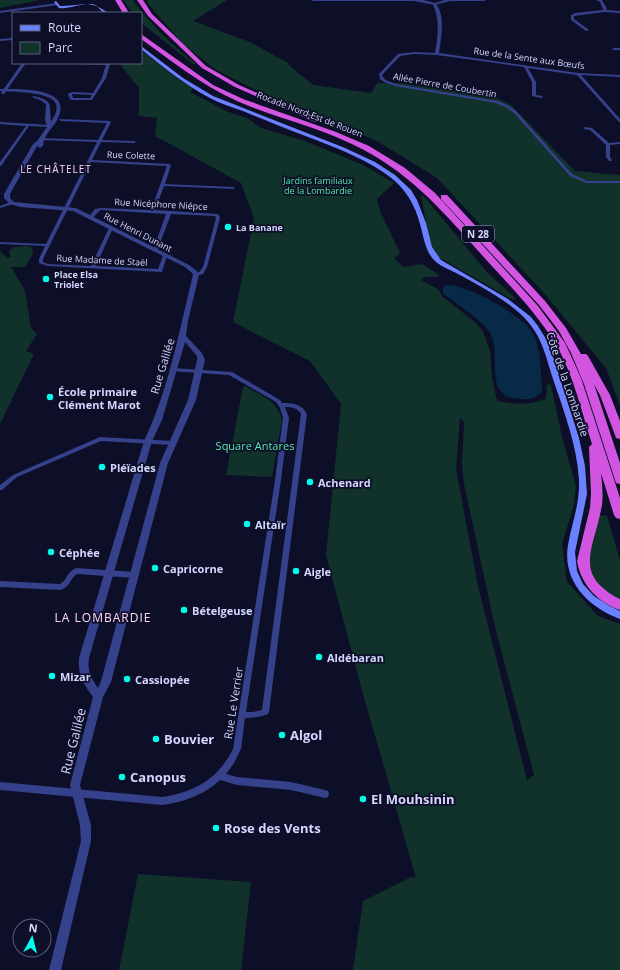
<svg xmlns="http://www.w3.org/2000/svg" width="620" height="970" viewBox="0 0 620 970" font-family="'Open Sans',sans-serif">
<style>
.green{fill:#10322a;fill-rule:evenodd}
.water{fill:#062a47}
.lines{fill:none;stroke-linecap:round;stroke-linejoin:round}
.minor{fill:#35418a;fill-rule:evenodd}
.tertiary{fill:#35418a;fill-rule:evenodd}
.secondary{fill:#6b81ff;fill-rule:evenodd}
.trunk{fill:#d255e1;fill-rule:evenodd}
.poi-dot{fill:#00ffeb;stroke:#0d0e27;stroke-width:1.5}
.labels{text-anchor:middle;dominant-baseline:central;stroke-width:3.5;stroke-linejoin:round;paint-order:stroke}
.far-street-label{font-size:9px;fill:#d4d6ff;stroke:#0d0e27}
.far-park-label{font-size:9px;fill:#56e8aa;stroke:#0d0e27}
.far-poi-label{font-size:9px;font-weight:bold;fill:#d4d6ff;stroke:#0d0e27;text-anchor:start}
.far-neighbourhood-label{font-size:10px;letter-spacing:1px;fill:#ffd6f7;stroke:#0d0e27}
.shield{fill:#0d0e27;stroke:#989abe;stroke-width:1}
.shield-label{font-size:10px;font-weight:bold;fill:#d4d6ff}
.street-label{font-size:11px;fill:#d4d6ff;stroke:#0d0e27}
.poi-label{font-size:11px;font-weight:bold;fill:#d4d6ff;stroke:#0d0e27;text-anchor:start}
.park-label{font-size:11px;fill:#56e8aa;stroke:#0d0e27}
.neighbourhood-label{font-size:12px;letter-spacing:1px;fill:#ffd6f7;stroke:#0d0e27}
.near-poi-label{font-size:13px;font-weight:bold;fill:#d4d6ff;stroke:#0d0e27;text-anchor:start}
.near-street-label{font-size:13px;fill:#d4d6ff;stroke:#0d0e27}
</style>
<rect width="100%" height="100%" fill="#0d0e27"/>
<!-- green -->
<path class="green" d="M0,0H40L0,8Z
M123,0H133C150,24 173,46 196,64H193L141,23V13H133Z
M147,0H227L193,21L250,42L277,57L287,62L291,67L313,85L371,93L377,83H400L493,96L511,105L575,171L620,175V405L606,368L543,292L437,178L377,141L278,101L216,70L184,45L148,4Z
M141,50L175,77L193,88L190,92L226,111L249,119L261,128L305,141L363,165L394,183L377,199L380,211L400,253L394,258L403,267L422,264L439,275L437,277H425L421,280L438,289L443,297L476,323L483,331L490,351L492,377L497,401C515,405 529,405 546,399L547,384L551,385L562,437L576,486L574,505L562,544L567,582L598,616L620,624V970H353L363,901L411,877L416,878L363,694L326,555L341,404L310,361L233,322L254,218L241,183L155,136L157,118L139,116V88L119,63H141ZM460,417L464,423L462,463L464,484L495,627L534,775L527,780L478,586L456,469Z
M421,196H423L427,200L486,271L516,299L513,300L435,255L431,249Z
M27,246L32,248L33,253L25,267H11L25,291L31,328L37,334L26,351L34,354L0,424V251L7,258L11,257L9,251L14,247Z
M245,386C260,395 278,401 282,420L272,477L226,475L243,387Z
M599,515L607,516L620,560V599C612,595 600,590 594,582C581,562 594,535 599,515Z
M138,874L251,882L241,970H119Z"/>
<!-- water -->
<path class="water" d="M446,285C467,284 525,316 534,335C541,351 541,375 542,392C536,399 529,399 520,399C481,398 503,355 490,333C482,320 456,303 443,294V288Z"/>
<g class="lines">
<!-- minor -->
<path class="minor" d="M596,0H602L607,9L606,10L620,11V13L604,12L574,16V19L589,30L586,31L571,20V15L575,13L603,10V9L600,2Z
M435,3C446,14 441,39 439,53L578,73L620,75V77L581,75L620,119V122H619L577,75L528,68L536,82V95L542,96L543,97L541,98L532,96V82L524,67L437,55L414,54L400,56L382,75C384,81 391,82 396,84L498,101L509,106L516,111L572,174L587,181H620V183H586L570,176L514,113L507,108L496,103L395,86L384,82L380,79L379,74L398,54L414,52L435,53C438,36 440,20 433,4Z
M13,38V40L0,41V39Z
M614,48H620V50H613L612,49Z
M22,63H26L4,94H2L1,93Z
M70,63H108L110,64L106,78L92,100H72L70,99L68,94L72,92L93,93L102,78L106,65L72,64ZM72,94H73L92,95L90,98H73Z
M60,119L110,121L111,122L102,140L134,141L136,142L134,143L101,142L92,160L169,164L171,165L165,184L234,187L235,188L233,189L164,186L155,210L217,214L219,215L220,218L207,267L203,274L196,276L194,275L199,272L203,267L216,218L215,216L171,214L157,251L155,252L153,251L166,214L101,210L99,211L92,219H90L88,218L95,209L101,208L151,210L167,166L91,162L43,259V262L48,264L91,266L109,228L111,227L113,228L96,266L158,269L163,256L165,255L167,256L162,272L48,266L39,263V259L45,246L0,244V242L46,244L97,142L41,140H40V138L98,140L107,123L61,121L59,120Z
M0,122L49,125L51,126L49,127L29,126L1,166H0V162L26,126L0,124Z
M584,127L592,128L609,143L620,142V144L610,145V157L612,160L611,161H609L606,157V145L590,130L584,129Z
M11,202H13V204L0,208V206Z
M172,368L232,372L280,400L282,403C293,403 302,404 307,414L269,712L268,714C260,717 253,718 245,718L241,749L234,763L226,774L237,777L291,782L325,790L328,791L329,794L328,797L325,798L291,790L237,785L220,780C204,795 184,802 162,805L0,790V782L162,797C195,792 218,779 233,749L275,480L283,418L280,408L276,402L229,375L170,371L169,370L170,369ZM285,407C292,407 298,408 301,414L262,710L253,712H246L281,480L289,418Z
M100,437L173,441L176,443L173,445L101,441L17,477L2,490H0V485L13,475Z
M76,568L135,572L137,573L138,575L137,577L135,578L77,574C69,579 72,585 61,590L0,587V581L60,584C69,579 65,573 76,568Z"/>
<!-- tertiary -->
<path class="tertiary" d="M311,0H423L435,3L445,0H486L484,1H450L435,5L414,1H313Z
M57,3H58V5L0,13V11Z
M0,89C21,89 77,87 56,122C51,129 43,137 43,146L40,148L37,146L10,194V198L14,202L76,208L189,265L197,271L199,275L188,321L186,336L202,353L205,360L196,400L168,463L111,682L103,697L80,785L91,825V841L61,970H49L81,841L80,825L70,785L93,697C84,685 77,673 79,658L144,441C169,389 179,331 193,275L192,273L185,267L73,211L20,207L10,204L4,198V194L33,144L37,141L47,127L45,120L46,104L40,100L32,97L34,96C54,101 49,104 51,122C54,117 58,111 56,104C51,91 12,92 0,91ZM185,342L197,356V360L188,400L160,463L101,681L98,688C91,678 87,670 89,658L152,441L162,420Z"/>
<!-- secondary -->
<path class="secondary" d="M56,1L60,6H63C85,5 91,0 108,13H104C101,11 99,8 97,6C89,0 69,10 59,8L54,2Z
M141,46L183,78L213,96L345,148L375,162L395,175L411,190L417,200L426,223L432,247L441,260L508,299L531,317L538,326L546,339L555,362L579,438L585,466L587,494L575,552L577,571L583,584L594,596L608,605L620,611V619C588,607 562,581 568,545C572,523 580,503 579,480C577,444 563,409 552,376C547,360 543,343 534,330C518,305 483,288 458,274C451,270 442,267 436,262C425,252 424,238 420,224C415,205 406,189 390,177C368,160 341,150 316,140C291,131 267,121 243,111C231,107 219,103 208,97C184,84 163,67 141,49Z"/>
<!-- trunk -->
<path class="trunk" d="M115,0H121L129,13H123Z
M137,0H143L152,14L206,66L239,85L321,121L315,122L235,87L202,68L148,16Z
M141,34L213,85L243,99L336,132L369,146L405,168L435,193L538,306L565,343L581,378L620,498V519L616,518L614,515L601,473C602,485 604,498 601,510C593,550 573,575 620,599V610C597,602 581,584 577,561L590,508L591,493L589,447L592,444C581,410 573,373 555,343C537,314 513,289 490,264C450,220 418,179 364,150C324,128 278,119 237,101C200,84 173,62 141,39Z
M441,195H447L545,301L566,328L581,354H586L588,356L610,395L620,421V439L616,438L615,435L600,395L594,384L620,463V484L616,483L615,480L584,384L571,353L559,331L539,305L441,199Z"/>
</g>
<!-- markers -->
<g class="poi-dot">
<circle cx="228" cy="227" r="4"/>
<circle cx="46" cy="279" r="4"/>
<circle cx="50" cy="397" r="4"/>
<circle cx="102" cy="467" r="4"/>
<circle cx="310" cy="482" r="4"/>
<circle cx="247" cy="524" r="4"/>
<circle cx="51" cy="552" r="4"/>
<circle cx="155" cy="568" r="4"/>
<circle cx="296" cy="571" r="4"/>
<circle cx="184" cy="610" r="4"/>
<circle cx="319" cy="657" r="4"/>
<circle cx="52" cy="676" r="4"/>
<circle cx="127" cy="679" r="4"/>
<circle cx="282" cy="735" r="4"/>
<circle cx="156" cy="739" r="4"/>
<circle cx="122" cy="777" r="4"/>
<circle cx="363" cy="799" r="4"/>
<circle cx="216" cy="828" r="4"/>
</g>
<g class="labels">
<!-- far-street labels -->
<g class="far-street-label">
<text transform="translate(529 58) rotate(8)">Rue de la Sente aux Bœufs</text>
<text transform="translate(445 85) rotate(10)">Allée Pierre de Coubertin</text>
<text transform="translate(310 114) rotate(21)">Rocade Nord-Est de Rouen</text>
<text transform="translate(131 155) rotate(2)">Rue Colette</text>
<text transform="translate(161 204) rotate(3)">Rue Nicéphore Niépce</text>
<text transform="translate(138 232) rotate(27)">Rue Henri Dunant</text>
<text transform="translate(102 260) rotate(3)">Rue Madame de Staël</text>
</g>
<!-- far-park labels -->
<g class="far-park-label">
<text x="318" y="180">Jardins familiaux<tspan x="318" dy="10">de la Lombardie</tspan></text>
</g>
<!-- far-poi labels -->
<g class="far-poi-label">
<text x="236" y="227">La Banane</text>
<text x="54" y="274">Place Elsa<tspan x="54" dy="10">Triolet</tspan></text>
</g>
<!-- far-neighbourhood labels -->
<g class="far-neighbourhood-label">
<text x="56" y="169">LE CHÂTELET</text>
</g>
<!-- shield labels -->
<rect class="shield" x="462" y="226" width="32" height="16" rx="3"/>
<g class="shield-label">
<text x="478" y="234">N 28</text>
</g>
<!-- street labels -->
<g class="street-label">
<text transform="translate(162 366) rotate(-73)">Rue Galilée</text>
<text transform="translate(568 384) rotate(71)">Côte de la Lombardie</text>
<text transform="translate(233 703) rotate(-81)">Rue Le Verrier</text>
</g>
<!-- poi labels -->
<g class="poi-label">
<text x="58" y="391">École primaire<tspan x="58" dy="13">Clément Marot</tspan></text>
<text x="110" y="467">Pléïades</text>
<text x="318" y="482">Achenard</text>
<text x="255" y="524">Altaïr</text>
<text x="59" y="552">Céphée</text>
<text x="163" y="568">Capricorne</text>
<text x="304" y="571">Aigle</text>
<text x="192" y="610">Bételgeuse</text>
<text x="327" y="657">Aldébaran</text>
<text x="60" y="676">Mizar</text>
<text x="135" y="679">Cassiopée</text>
</g>
<!-- park labels -->
<g class="park-label">
<text x="255" y="445">Square Antares</text>
</g>
<!-- neighbourhood labels -->
<g class="neighbourhood-label">
<text x="103" y="617">LA LOMBARDIE</text>
</g>
<!-- near-poi labels -->
<g class="near-poi-label">
<text x="290" y="735">Algol</text>
<text x="164" y="739">Bouvier</text>
<text x="130" y="777">Canopus</text>
<text x="371" y="799">El Mouhsinin</text>
<text x="224" y="828">Rose des Vents</text>
</g>
<!-- near-street labels -->
<g class="near-street-label">
<text transform="translate(73 741) rotate(-76)">Rue Galilée</text>
</g>
</g>
<!-- legend -->
<rect x="12" y="12" width="130" height="52" fill="#0d0e27" stroke="#5d5e7d"/>
<rect x="20" y="25" width="20" height="6" fill="#6b81ff" stroke="#5d5e7d"/>
<text x="48" y="32" font-size="12" fill="#d4d6ff">Route</text>
<rect x="20" y="42" width="20" height="12" fill="#10322a" stroke="#5d5e7d"/>
<text x="48" y="52" font-size="12" fill="#d4d6ff">Parc</text>
<!-- north arrow -->
<g transform="translate(32 938) rotate(7)"><circle r="19" fill="#0d0e27" stroke="#5d5e7d"/>
<path d="M0-3L7 15L0 10L-7 15Z" fill="#00ffeb"/>
<text y="-6" font-size="11" font-weight="bold" text-anchor="middle" fill="#d4d6ff">N</text>
</g>
</svg>
